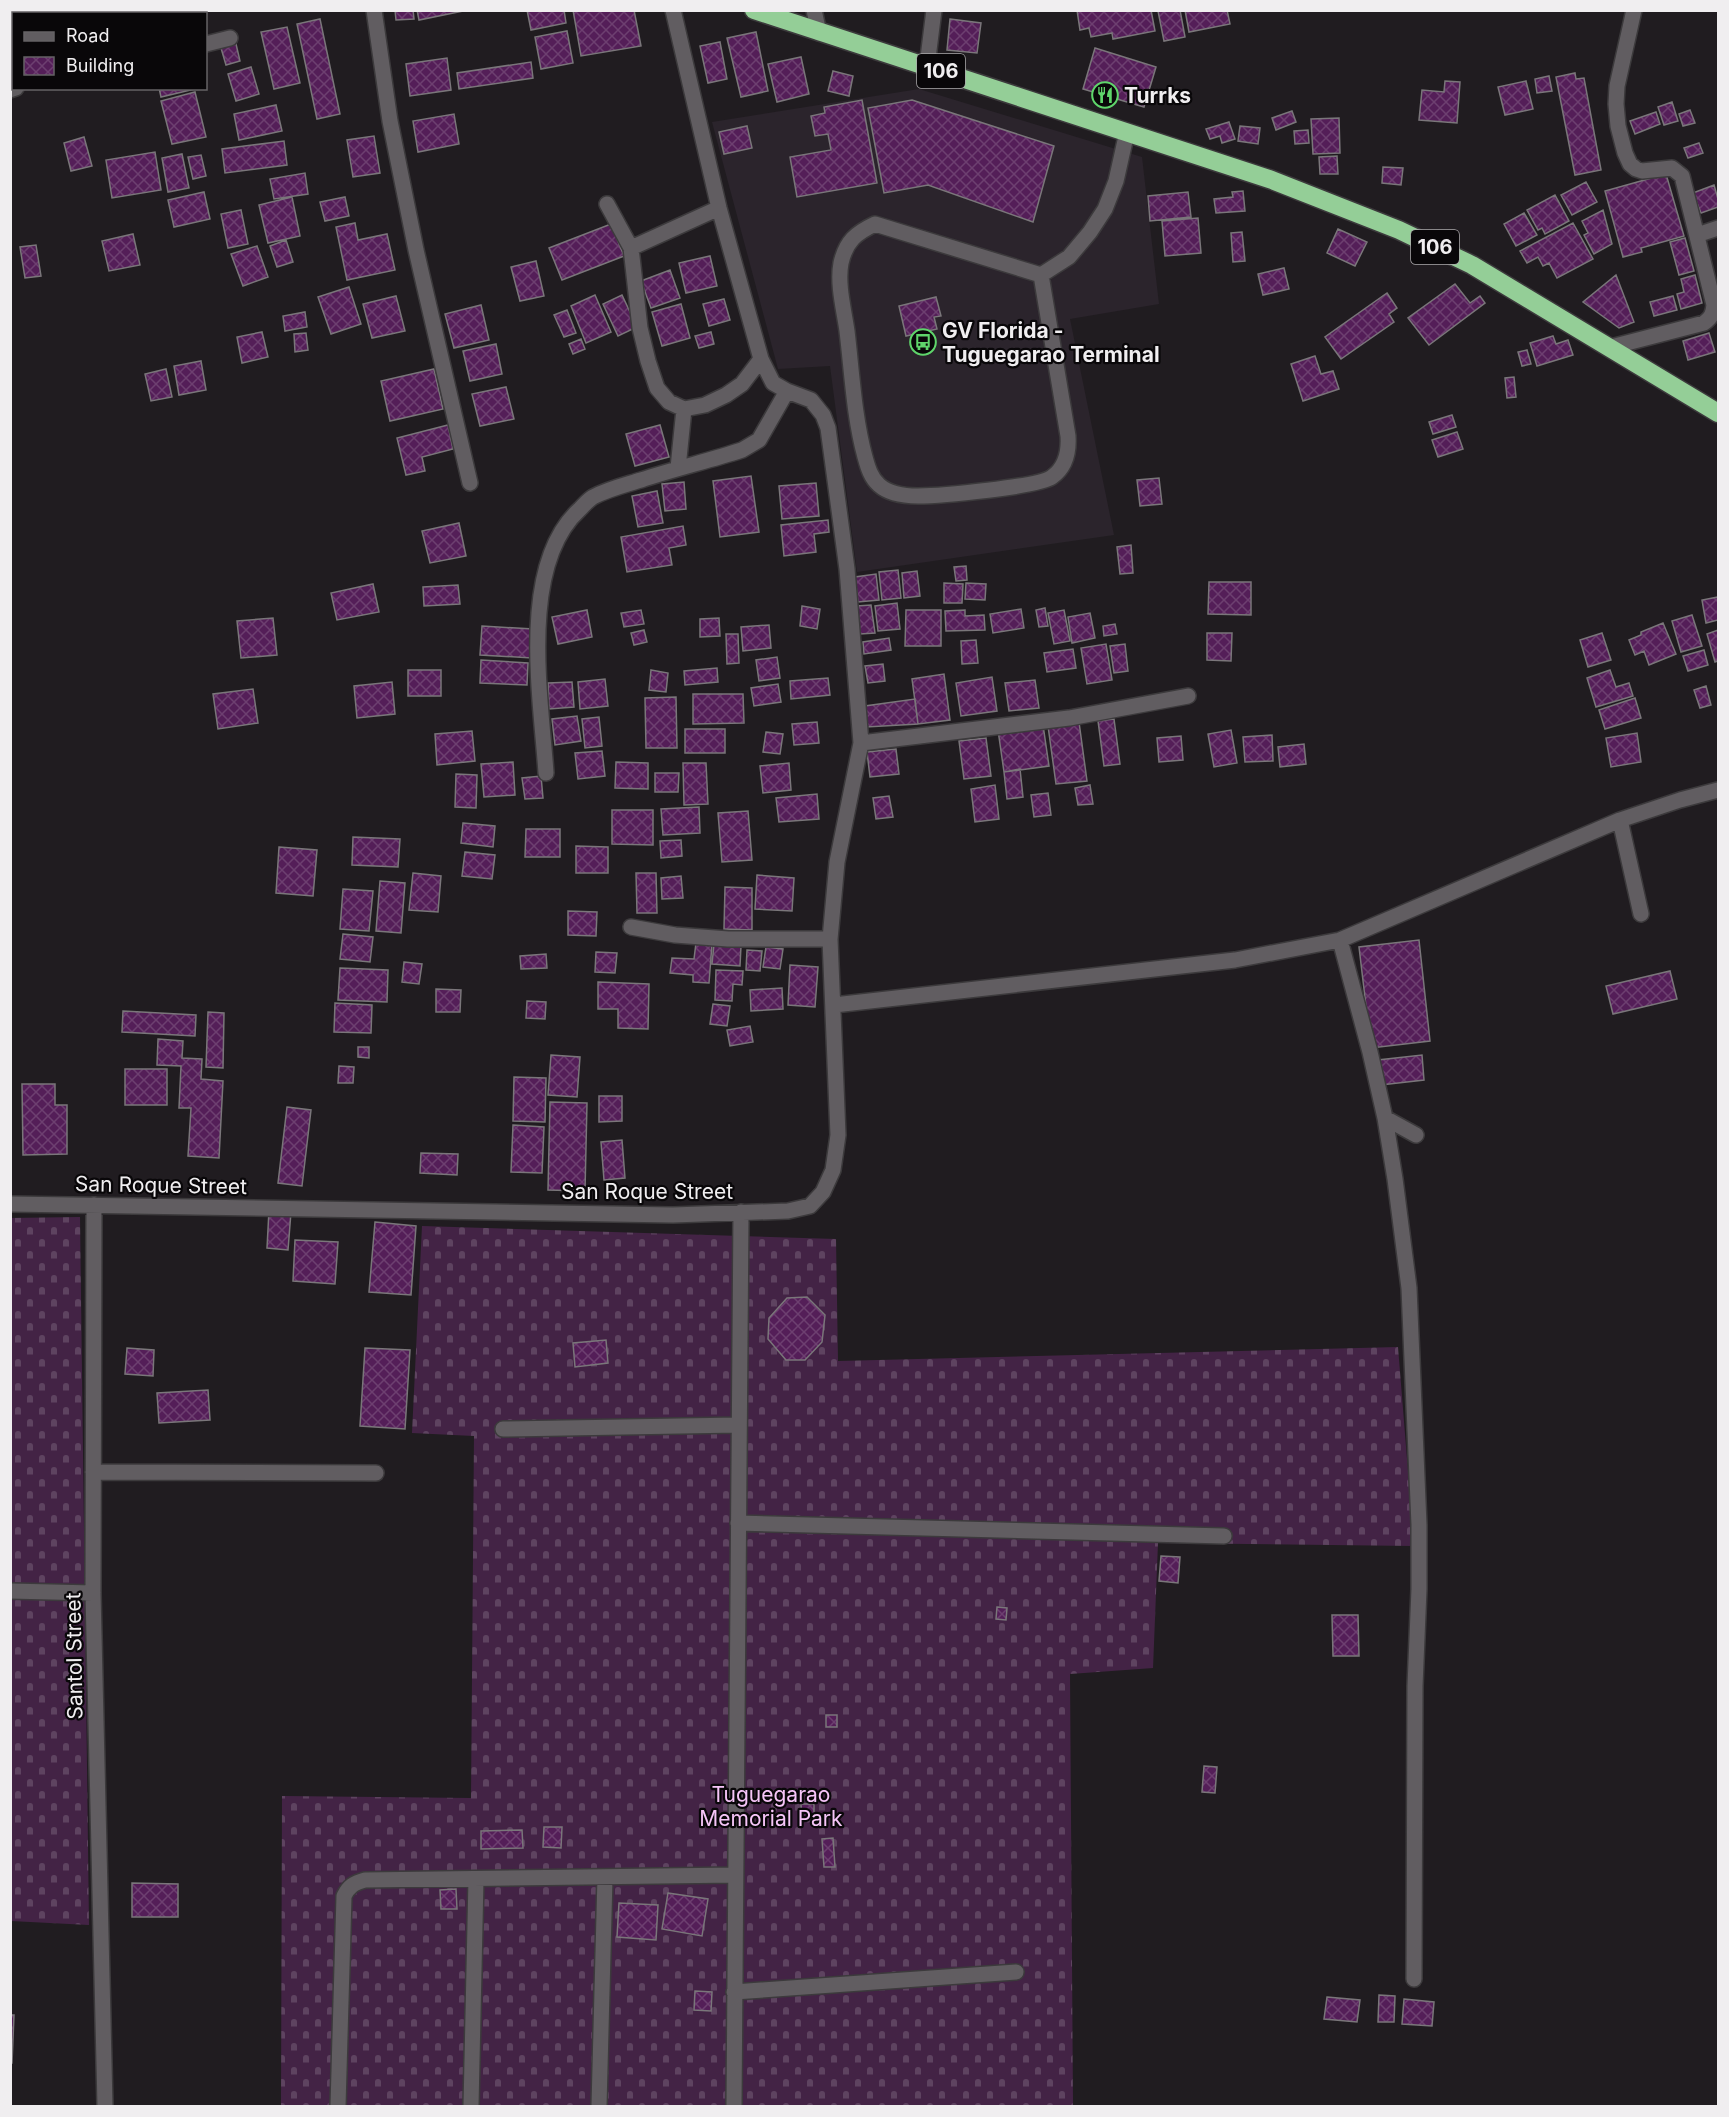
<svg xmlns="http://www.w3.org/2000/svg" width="1729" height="2117" viewBox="0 0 1729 2117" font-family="Inter,sans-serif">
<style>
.built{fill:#2b242c}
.cemetery{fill:url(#cemetery-stones)}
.building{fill:url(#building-cross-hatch);stroke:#7a767a;stroke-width:1.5}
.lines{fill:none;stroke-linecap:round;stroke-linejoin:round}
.minor-casing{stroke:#3c3a3c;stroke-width:18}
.highway-casing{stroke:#3c3a3c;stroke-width:21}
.minor{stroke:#615d61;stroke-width:15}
.highway{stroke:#94ce97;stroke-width:18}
.labels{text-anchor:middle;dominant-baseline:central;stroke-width:4.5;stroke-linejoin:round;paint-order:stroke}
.shield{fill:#090709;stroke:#aba9ab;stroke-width:1.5}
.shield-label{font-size:20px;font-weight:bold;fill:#f0eef0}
.poi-label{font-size:21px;font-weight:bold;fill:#f0eef0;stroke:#090709;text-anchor:start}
.street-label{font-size:21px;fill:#f0eef0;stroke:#090709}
.park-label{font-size:21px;fill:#f6c5f8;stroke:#090709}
</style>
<defs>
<pattern id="cemetery-stones" width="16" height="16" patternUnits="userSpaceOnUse" patternTransform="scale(1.5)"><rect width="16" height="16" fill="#432345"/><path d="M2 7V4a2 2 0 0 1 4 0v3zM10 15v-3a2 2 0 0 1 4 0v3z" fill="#5e4360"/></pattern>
<pattern id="building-cross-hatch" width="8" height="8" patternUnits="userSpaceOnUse" patternTransform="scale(1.5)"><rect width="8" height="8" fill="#541e58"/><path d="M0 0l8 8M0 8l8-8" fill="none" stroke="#6d3f70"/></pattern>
</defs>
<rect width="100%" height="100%" fill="#201c20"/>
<!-- built -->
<path class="built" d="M919,89L1142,157L1159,304L1070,319L1114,535L857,572L830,366L778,369L712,122Z"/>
<!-- cemetery -->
<path class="cemetery" d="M80,1217L89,1925L11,1921L10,1218Z
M422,1226L836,1239L838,1361L1398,1347L1414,1546L1158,1543L1153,1668L1070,1674L1073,2106H281L282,1796L471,1798L474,1436L412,1433Z"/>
<!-- building -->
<path class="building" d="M123,10H167L168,14H123Z
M395,10H413L414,19L396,20Z
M417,10H468L419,20Z
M527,10H564L566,23L531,30Z
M573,10H634L641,46L581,56Z
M1077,10H1151L1155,31L1113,39L1112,33L1091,37L1089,28L1080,30Z
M1180,10L1185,37L1164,41L1158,11Z
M1185,10H1227L1230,24L1189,32Z
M320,19L340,114L317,119L297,24Z
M950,19L981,23L977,53L947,50Z
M287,27L300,83L274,89L261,32Z
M567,31L573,63L541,69L535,37Z
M756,32L768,91L741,97L727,38Z
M720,42L727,79L708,83L700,46Z
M236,44L240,61L226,65L221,48Z
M1095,48L1156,67L1144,107L1083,89Z
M801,57L809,94L777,102L768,64Z
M447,58L451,90L410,96L406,64Z
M531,62L533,78L459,89L457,73Z
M251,67L259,94L236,101L228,74Z
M833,71L853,76L849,96L828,91Z
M1575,73L1576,79L1584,78L1601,170L1575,175L1556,77Z
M1549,76L1552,91L1537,93L1535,79Z
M1445,81L1460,82L1457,123L1419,120L1422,90L1444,92Z
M1526,81L1533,109L1505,115L1498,87Z
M159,88H195V89L161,97Z
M195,92L206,137L172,144L161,101Z
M862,100L877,183L797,197L790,157L831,150L828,134L815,136L811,116L825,113L824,107Z
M912,100L1054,146L1033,222L928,185L884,193L868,108Z
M1672,102L1678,121L1664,125L1658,107Z
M276,105L282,131L239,140L234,114Z
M1690,110L1695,123L1683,126L1679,114Z
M1292,111L1296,122L1276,130L1272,118Z
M1656,112L1660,124L1635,134L1630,121Z
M454,114L459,144L418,152L413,121Z
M1339,118L1340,153L1313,154L1311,119Z
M1229,122L1235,139L1222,143L1220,136L1210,139L1206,129Z
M747,126L752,148L724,154L719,132Z
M1240,126L1260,128L1258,144L1238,141Z
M1308,130L1309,143L1295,144L1294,131Z
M374,136L380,173L353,177L347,140Z
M84,137L92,166L71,171L64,143Z
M284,141L287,165L225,173L222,149Z
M1699,143L1703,153L1688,158L1684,148Z
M155,152L161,190L112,198L106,160Z
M182,154L189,188L168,192L162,158Z
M201,155L206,176L193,179L188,157Z
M1337,156L1338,174H1320L1319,157Z
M1383,167L1403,168L1401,185L1382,183Z
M305,173L308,194L274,199L270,179Z
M1666,174L1684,236L1641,248L1642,252L1623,257L1605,191Z
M1586,182L1597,202L1572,215L1561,195Z
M1714,185L1718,199V207L1701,213L1693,193Z
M1243,191L1245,211L1216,213L1214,199L1233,197L1232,192Z
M204,192L210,219L174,227L168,200Z
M1188,192L1191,217L1150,221L1148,196Z
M1555,195L1569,221L1545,234L1542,228L1538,230L1527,210Z
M292,197L300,236L268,243L259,205Z
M345,197L349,216L325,221L320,202Z
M241,210L248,244L228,248L221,214Z
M1603,210L1612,244L1594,254L1584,235L1588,233L1582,221Z
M1524,213L1537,235L1516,246L1504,224Z
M1198,218L1201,253L1165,256L1162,221Z
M355,223L358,240L387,234L395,270L347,280L336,227Z
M1573,223L1593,259L1557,278L1549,263L1543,266L1538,257L1527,263L1520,251Z
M611,224L624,256L562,280L549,248Z
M1338,229L1367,242L1355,266L1327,253Z
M1242,232L1245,261L1233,262L1231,233Z
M133,234L140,265L109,271L102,241Z
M1685,238L1694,271L1679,275L1670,242Z
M286,240L293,262L277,267L270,246Z
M36,245L41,276L25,278L20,247Z
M257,246L268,277L243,286L231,254Z
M710,256L717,286L686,293L679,263Z
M536,261L544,296L520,301L511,267Z
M1284,268L1289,289L1263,295L1258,274Z
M670,270L680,298L651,308L641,281Z
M1616,275L1634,322L1619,328L1583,302Z
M1695,275L1702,303L1681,309L1677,294L1684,292L1681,279Z
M1455,284L1470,303L1480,296L1485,303L1429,345L1408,318Z
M349,287L361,324L331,334L318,297Z
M1387,293L1397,308L1389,314L1394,322L1341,359L1325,337Z
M595,295L611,332L586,343L571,306Z
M622,295L637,327L618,336L603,304Z
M396,296L405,331L372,338L363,304Z
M1673,296L1677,310L1654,316L1650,302Z
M936,297L941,316L934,317L937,329L906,336L899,306Z
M724,299L730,320L709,326L703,304Z
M681,304L690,338L662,346L652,312Z
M481,305L489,340L454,348L445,314Z
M567,310L576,333L564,337L554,315Z
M305,312L307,327L285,331L283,316Z
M262,332L268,357L242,363L237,337Z
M711,332L714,344L699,348L695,336Z
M306,333L308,350L295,352L294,334Z
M1709,333L1715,352L1688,360L1683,341Z
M1553,336L1556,344L1568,340L1573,355L1537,366L1530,343Z
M581,339L585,349L573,354L569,344Z
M496,344L502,374L470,381L463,351Z
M1527,350L1531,364L1522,366L1518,352Z
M1315,356L1321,374L1333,371L1339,389L1303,401L1291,364Z
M201,361L206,390L179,395L174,366Z
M166,369L172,397L151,401L145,374Z
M434,369L443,409L390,421L381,381Z
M1514,377L1516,397L1507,398L1505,378Z
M506,387L514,419L480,426L472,394Z
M1452,415L1456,427L1433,434L1429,422Z
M448,425L453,449L422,457L425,471L406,475L397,438Z
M660,425L669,457L635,466L626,434Z
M1457,432L1463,449L1438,457L1432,440Z
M751,476L759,532L720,537L713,481Z
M1159,478L1162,504L1140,506L1137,480Z
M684,482L686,509L665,511L662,484Z
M816,483L819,516L782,519L779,486Z
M657,491L663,523L638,527L632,496Z
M828,520L829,532L814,534L816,552L784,556L781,525Z
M459,523L466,556L430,563L422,531Z
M683,526L686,545L669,548L672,565L627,572L621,537Z
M1131,545L1133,573L1120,574L1117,547Z
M966,566L967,580L956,581L954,567Z
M898,570L901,598L882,600L879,572Z
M917,571L920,596L904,598L902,573Z
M876,574L879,600L858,602L855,577Z
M1209,582H1251V615L1208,614Z
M944,583L963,584L962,603H944Z
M966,583L986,584L985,600L965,599Z
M373,584L379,612L337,620L331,593Z
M458,585L460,604L424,606L423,587Z
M1718,597V620L1706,623L1702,600Z
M897,603L900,629L878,631L875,606Z
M871,605L875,633L860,634L857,606Z
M802,606L820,609L817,629L800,626Z
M1045,608L1048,626L1039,627L1036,610Z
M1021,609L1024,628L993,633L990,614Z
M587,610L592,637L558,644L552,617Z
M641,610L644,624L624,627L621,613Z
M906,610H941V646H905Z
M965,610V616L984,615L985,630L946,631L945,611Z
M1064,610L1070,641L1054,644L1048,613Z
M1090,613L1095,638L1072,643L1068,617Z
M1692,615L1702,646L1681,652L1672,621Z
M273,618L277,655L241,658L237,621Z
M719,618L720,636L700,637V619Z
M1663,623L1676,654L1649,665L1644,651L1635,655L1629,640L1641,635V632Z
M1115,624L1117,634L1104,636L1103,626Z
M769,625L771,648L743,651L741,627Z
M482,626L533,629L532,658L480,655Z
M644,630L647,642L634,645L631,633Z
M1718,630V661L1715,662L1707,634Z
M1207,633H1232L1231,661L1207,660Z
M1602,633L1611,660L1588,667L1580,640Z
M726,634H738L739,663L727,664Z
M889,638L891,650L864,654L863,642Z
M976,640L978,663L962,664L961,641Z
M1106,644L1112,680L1087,684L1081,648Z
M1125,644L1128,671L1114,673L1110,646Z
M1073,649L1076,668L1047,672L1044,653Z
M1704,650L1708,665L1688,671L1683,656Z
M777,657L780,678L759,681L756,660Z
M481,660L528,663L527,685L480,683Z
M883,664L885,681L868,683L865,666Z
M717,668L718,682L685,685L684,671Z
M408,670H441V696H408Z
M651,670L668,673L666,692L649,690Z
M1610,670L1616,687L1629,683L1633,696L1596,707L1587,678Z
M944,674L950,720L918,724L912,679Z
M992,677L997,711L961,716L956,683Z
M828,678L830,695L791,699L790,681Z
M605,679L608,706L580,709L578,682Z
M1035,680L1039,708L1009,711L1005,683Z
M392,682L395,714L357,718L354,686Z
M572,682L574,707L549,709L548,683Z
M778,684L781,702L754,706L751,688Z
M1706,686L1711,705L1700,708L1694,690Z
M253,689L258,723L218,729L213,694Z
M693,694H743L744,723L693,724Z
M676,697L677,748H646L645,698Z
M1635,698L1641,718L1605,729L1599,710Z
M915,699L918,724L866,727L865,706Z
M577,716L581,741L555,745L552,719Z
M599,717L602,746L585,748L582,719Z
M1114,719L1120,764L1104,766L1098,721Z
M817,722L819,743L794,745L792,724Z
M1079,722L1087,781L1056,784L1048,726Z
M1043,725L1049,766L1004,772L998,730Z
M685,729H725V753H685Z
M1231,730L1237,763L1214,767L1208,734Z
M472,731L475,761L437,765L435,734Z
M766,732L783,734L780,754L763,752Z
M1637,733L1641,762L1611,767L1606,738Z
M1272,735L1273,761L1245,762L1243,737Z
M1181,736L1183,760L1159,762L1157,738Z
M986,738L991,776L964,779L959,741Z
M1304,744L1306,764L1280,767L1278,747Z
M896,749L899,774L870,777L867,752Z
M602,751L605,776L578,779L575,753Z
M513,762L515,795L484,797L481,764Z
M616,762L648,763V789L615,788Z
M683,763H706L708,804L684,805Z
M789,763L791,790L763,793L760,766Z
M1020,769L1023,797L1007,799L1004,772Z
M655,773H679L678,792H655Z
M456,774L477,775L476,808L455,807Z
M541,776L543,798L525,799L522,778Z
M995,785L999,819L975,822L971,789Z
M1090,785L1093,804L1078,805L1075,788Z
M1048,793L1051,815L1034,817L1031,795Z
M817,794L819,819L779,822L776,798Z
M889,796L893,817L876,819L873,798Z
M699,807L700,833L663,835L661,809Z
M612,810H653V845L612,844Z
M748,811L752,860L722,862L718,813Z
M463,823L495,826L493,847L461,843Z
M526,829H560V857H525Z
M353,837L400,839L398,867L352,865Z
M681,840L682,856L661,858L660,841Z
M576,846L608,847V873H576Z
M279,847L317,850L313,896L276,893Z
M465,852L495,855L492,879L462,876Z
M413,873L441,876L438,912L409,910Z
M636,873H656L657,913H637Z
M757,875L794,878L792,911L755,909Z
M681,876L683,898L662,899L661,878Z
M380,881L405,883L401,933L376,931Z
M725,887L752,888V930L724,929Z
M343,889L373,891L369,931L340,929Z
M568,911L597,912L596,936L568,935Z
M343,934L373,937L370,962L340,959Z
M1419,940L1430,1041L1371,1048L1359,947Z
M696,943L712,944L709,983L693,982V975L670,973L672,958L694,959Z
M714,944L741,946L740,966L712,964Z
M766,947L783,949L780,969L763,967Z
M747,950L762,951L760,971L746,970Z
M596,952L617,953L615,973L595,972Z
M546,954L547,968L521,969L520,956Z
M404,962L422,964L419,984L402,982Z
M790,965L818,967L815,1007L788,1005Z
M340,968L388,970L387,1002L338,1000Z
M716,970L743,971L742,985L733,984L732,1001L715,1000Z
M1670,971L1677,999L1613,1014L1606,986Z
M598,982L649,984L648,1029L618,1028V1009H598Z
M782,988L783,1009L751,1011L750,990Z
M436,989L461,990L460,1012H436Z
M527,1001L546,1002L545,1019L526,1018Z
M335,1003L372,1005L371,1033L334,1032Z
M713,1004L730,1006L727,1026L710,1024Z
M123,1011L196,1015L195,1036L122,1032Z
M208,1012L224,1013L223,1068L206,1067Z
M750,1026L753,1042L730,1046L727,1030Z
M158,1039L183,1041L182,1058L202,1059L201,1079L223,1081L219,1158L188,1156L191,1108H179L181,1066L157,1065Z
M358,1047H369V1058L358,1057Z
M551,1055L580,1057L577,1097L548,1095Z
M1422,1055L1424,1080L1381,1085L1378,1060Z
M339,1066L354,1067L353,1083H338Z
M125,1069H167V1105H125Z
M514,1077L546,1078L545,1122L513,1121Z
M22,1084H55V1105H67V1154L23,1155Z
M599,1096H622V1121L599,1122Z
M550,1102L587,1103L585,1191L548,1190Z
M287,1107L311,1110L302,1186L278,1183Z
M513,1125L544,1127L542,1173L511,1172Z
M622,1140L625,1178L604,1180L601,1142Z
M421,1153L458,1154L457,1175L420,1173Z
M269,1210L291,1212L288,1250L267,1248Z
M375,1222L416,1226L411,1295L369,1292Z
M295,1240L338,1242L335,1284L293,1281Z
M807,1297L825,1315L822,1342L805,1360H786L768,1339L769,1318L787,1298Z
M606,1340L608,1363L575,1367L573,1343Z
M127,1348L154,1350L153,1376L125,1374Z
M365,1348L410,1350L405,1429L360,1426Z
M208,1390L210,1420L159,1423L157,1393Z
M1161,1556L1180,1557L1178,1583L1159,1581Z
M997,1607L1007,1608L1006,1620L996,1619Z
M1332,1615H1358L1359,1656H1333Z
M826,1715H837V1727H826Z
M1204,1766L1217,1767L1215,1793L1202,1792Z
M801,1804H814V1817H802Z
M544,1827H562L561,1848L543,1847Z
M522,1830L523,1848L481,1849V1831Z
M833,1838L835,1867H824L822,1839Z
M132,1883L178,1884V1917H132Z
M456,1889L457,1909H441L440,1890Z
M668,1893L708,1899L702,1936L662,1929Z
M619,1903L658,1905L656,1940L617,1937Z
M695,1991L712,1992L711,2011L694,2010Z
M1379,1995L1395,1996L1394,2022H1378Z
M1327,1997L1360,2000L1357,2022L1324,2019Z
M1404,1999L1434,2002L1432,2026L1402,2024Z
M10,2015H14L12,2063H10Z"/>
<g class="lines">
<!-- minor casing -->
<g class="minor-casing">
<path id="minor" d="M374,10L390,121L416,250L470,483
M814,10L819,33
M206,44L230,38
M927,66L934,10
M10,90L16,88
M607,204L631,248L640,328L648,361L657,388L669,402L684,409L705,405L726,395L742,384L761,359
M1697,235L1718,228
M631,248L719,208
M1041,275L1068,436C1069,451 1066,467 1052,477C1038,487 940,496 918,496C905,496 889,494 879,485C871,478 868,468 865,457C854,417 852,373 847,331C844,310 837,284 841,263C846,241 856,233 875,224L1041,275L1069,257L1090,232L1105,209L1116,181L1127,132
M1611,347L1704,323C1711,318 1713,314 1714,305L1682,176L1672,168L1642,171L1636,169L1630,164L1625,153L1618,126L1616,104L1617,86L1634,10
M678,468L684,409
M861,743L1069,718L1188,696
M546,773C541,697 518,565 580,509C584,505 588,500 593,497C608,489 625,485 641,480C674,469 708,461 742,450L759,440L787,391
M1620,820L1641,914
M631,927L675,935L728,939H830
M1340,940L1370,1052L1385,1118L1395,1179L1409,1288L1419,1525V1589L1415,1686L1414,1979
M834,1005L1235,960L1340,940L1620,820L1680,800L1718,790
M1385,1118L1416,1135
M10,1204L673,1215L788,1211L810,1206L823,1192L833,1170L838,1135L830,939L837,862L861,743L847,569L828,428L823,415L811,400L787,391L773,383L761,359L719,208L673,10
M94,1205L93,1593L105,2106
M503,1429L738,1425
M93,1472L376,1473
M738,1523L1224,1536
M10,1591L93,1593
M734,1992L1016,1972
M338,2106L344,1896C349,1886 354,1883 365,1880L735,1875
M471,2106L476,1879
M599,2106L605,1877
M734,2106L741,1212"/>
</g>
<!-- highway casing -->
<g class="highway-casing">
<path id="highway" d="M754,10L1272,180L1399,230L1472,265L1718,413"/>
</g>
<!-- minor -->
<use href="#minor" class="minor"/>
<!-- highway -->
<use href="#highway" class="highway"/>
</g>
<!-- icons -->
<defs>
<g id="restaurant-ring" transform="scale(1.35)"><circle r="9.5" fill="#090709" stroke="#5fd56b" stroke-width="1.5"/><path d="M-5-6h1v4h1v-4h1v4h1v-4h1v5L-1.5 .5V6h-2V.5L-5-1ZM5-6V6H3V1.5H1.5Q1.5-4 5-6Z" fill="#5fd56b"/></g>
<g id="bus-ring" transform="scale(1.35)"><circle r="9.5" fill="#090709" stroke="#5fd56b" stroke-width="1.5"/><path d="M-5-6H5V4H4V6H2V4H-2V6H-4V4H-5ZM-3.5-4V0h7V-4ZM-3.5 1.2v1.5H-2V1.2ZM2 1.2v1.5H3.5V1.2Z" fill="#5fd56b"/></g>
</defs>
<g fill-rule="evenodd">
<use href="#restaurant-ring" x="1105" y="95"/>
<use href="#bus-ring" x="923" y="342"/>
</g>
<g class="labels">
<!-- shield labels -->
<g class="shield">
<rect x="917" y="54" width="48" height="34" rx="4.5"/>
<rect x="1411" y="230" width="48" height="34" rx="4.5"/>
</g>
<g class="shield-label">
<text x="941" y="71">106</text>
<text x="1435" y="247">106</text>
</g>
<!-- poi labels -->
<g class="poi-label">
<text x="1124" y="95">Turrks</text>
<text x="942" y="330">GV Florida -<tspan x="942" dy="24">Tuguegarao Terminal</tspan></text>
</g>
<!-- street labels -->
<g class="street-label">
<text transform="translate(161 1185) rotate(1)">San Roque Street</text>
<text x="647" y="1191">San Roque Street</text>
<text transform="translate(74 1656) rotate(-91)">Santol Street</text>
</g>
<!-- park labels -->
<g class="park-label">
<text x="771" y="1794">Tuguegarao<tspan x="771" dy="24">Memorial Park</tspan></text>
</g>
</g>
<!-- border -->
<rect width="1729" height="2117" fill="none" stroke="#f0eef0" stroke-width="24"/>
<!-- legend -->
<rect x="12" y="12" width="195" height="78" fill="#090709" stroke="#656365" stroke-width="1.5"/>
<rect x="24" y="32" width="30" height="9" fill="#615d61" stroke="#656365" stroke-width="1.5"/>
<text x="66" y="42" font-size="18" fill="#f0eef0">Road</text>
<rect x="24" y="57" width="30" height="18" fill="url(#building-cross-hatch)" stroke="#656365" stroke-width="1.5"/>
<text x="66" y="72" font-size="18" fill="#f0eef0">Building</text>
</svg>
